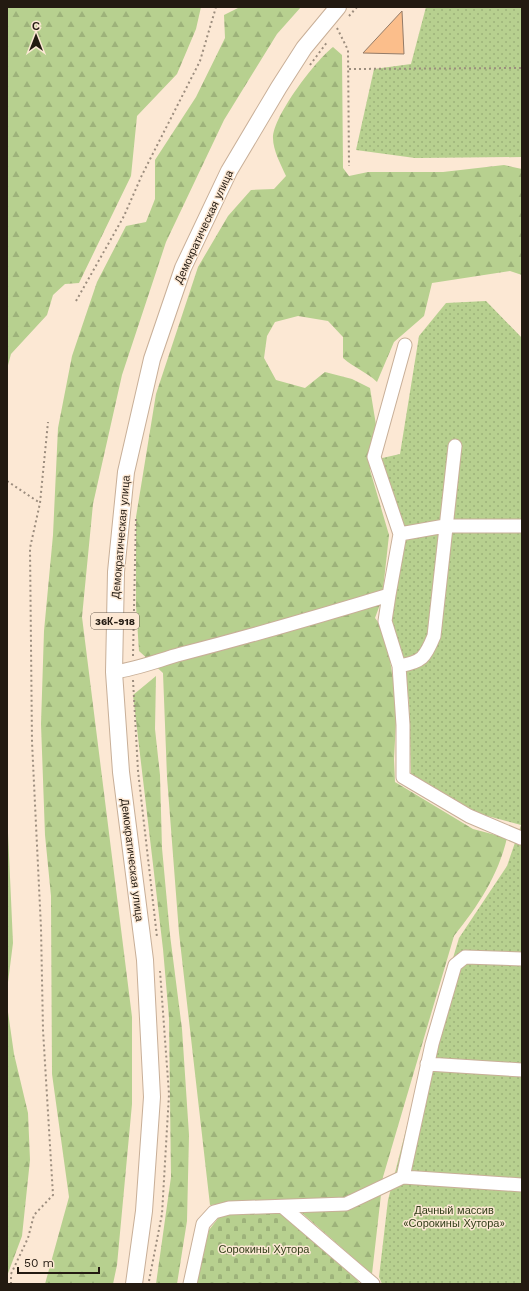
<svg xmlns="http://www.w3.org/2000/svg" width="529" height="1291" viewBox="0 0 529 1291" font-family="'Work Sans',sans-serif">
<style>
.green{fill:url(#green-dots)}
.forest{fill:url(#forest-firs)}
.cemetery{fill:url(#cemetery-stones)}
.building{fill:#fbbe8b;stroke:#947b67}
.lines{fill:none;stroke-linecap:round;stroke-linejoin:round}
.minor-casing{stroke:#c8af98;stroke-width:15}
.major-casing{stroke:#c8af98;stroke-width:18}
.path{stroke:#9c8d7e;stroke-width:2;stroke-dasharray:2 3;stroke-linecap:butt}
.minor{stroke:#fff;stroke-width:13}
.major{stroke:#fff;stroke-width:16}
.labels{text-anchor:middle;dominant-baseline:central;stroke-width:3;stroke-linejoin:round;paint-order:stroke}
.shield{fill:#fce8d4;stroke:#64584c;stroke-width:1}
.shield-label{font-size:10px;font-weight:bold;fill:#231a11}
.street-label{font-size:11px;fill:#231a11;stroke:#fce8d4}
.park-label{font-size:11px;fill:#323e19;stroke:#fce8d4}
</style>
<defs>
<pattern id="green-dots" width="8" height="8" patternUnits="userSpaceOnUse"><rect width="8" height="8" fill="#b7d08f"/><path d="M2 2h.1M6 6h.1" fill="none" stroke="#9db27a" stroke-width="1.8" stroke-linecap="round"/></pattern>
<pattern id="forest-firs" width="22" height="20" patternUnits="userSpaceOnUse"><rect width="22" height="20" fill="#b7d08f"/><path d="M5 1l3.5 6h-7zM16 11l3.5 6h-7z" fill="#9db27a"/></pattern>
<pattern id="cemetery-stones" width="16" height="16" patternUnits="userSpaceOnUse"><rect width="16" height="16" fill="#b7d08f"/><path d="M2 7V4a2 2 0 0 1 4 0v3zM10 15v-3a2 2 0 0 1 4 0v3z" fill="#9db27a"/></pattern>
</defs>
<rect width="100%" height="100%" fill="#fce8d4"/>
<!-- green -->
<path class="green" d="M426,7H522V157L415,158L356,150L374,69L411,64Z
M486,301L522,338V1284H382L379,1277L388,1200L432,1028L459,938L507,866L521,825L476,813L411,776L409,700L390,616L404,532L378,459L400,454L419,336L446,303Z"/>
<!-- forest -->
<path class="forest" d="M7,7H201L196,29L177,74L137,116L131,176L79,283L65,284L53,295L47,315L11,354L7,369Z
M240,7H301L277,34L224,120L166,242L122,375L93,504L82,617L132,1017V1104L117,1265L113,1284H45L69,1197L52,1074L51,896L45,835L41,724L44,631L53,535L58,428L72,356L97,282L126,226L146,222L155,199V160L196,97L225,38L224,15Z
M333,47L342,55L343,168L349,176L368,172H443L504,165L522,169V275L510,271L432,283L424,316L394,342L377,382C367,372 354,368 343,358V337L328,321L298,316L275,322L267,336L264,358L276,380L305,388L325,372L352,379L370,388L376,425L370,470L389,535L382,599L375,618L385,631L397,702L394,759L395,782L473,829L507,838C498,876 478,906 454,936L383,1177L372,1274L287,1200L210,1205L179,933L167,777L163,673L139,651L136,606V517L156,394L198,267L228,216L251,190L274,189L286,176C281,165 273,150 273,138C273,116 316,60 333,47Z
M156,676L155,729L160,775L162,848L170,935L182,1029L189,1135L187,1221L177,1284H156L171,1177L169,1018L163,949L133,695Z
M7,811L13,943L7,990Z
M7,1005L14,1054L28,1113L30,1160L22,1236L7,1276Z"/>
<!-- cemetery -->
<path class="cemetery" d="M223,1212H279L355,1277L360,1284H196L209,1230Z"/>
<!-- building -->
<path class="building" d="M402,11L404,54L363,53Z"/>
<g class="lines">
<!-- minor casing -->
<g class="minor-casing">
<path id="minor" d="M455,446L434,636C425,658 422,662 399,666L403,725V777L469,816L521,838
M400,534L445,526H522
M389,595L400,534L374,457L405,345
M114,672C137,669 159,660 181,654C251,636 320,616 389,595L385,621L399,666
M427,1064L522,1070
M403,1177L522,1185
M283,1207L373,1284
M190,1284L203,1224L214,1212L229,1208L346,1204L403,1177L432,1044L455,965L465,957L522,959"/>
</g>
<!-- major casing -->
<g class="major-casing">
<path id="major" d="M134,1284L144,1211L152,1097L145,960L121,772L114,672L116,572L126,472L152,359L183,268L229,171L279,87L304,48L338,7"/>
</g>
<!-- path -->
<path class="path" d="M349,16L357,7
M337,28L348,50L349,166
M310,65L328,41
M349,69L522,68
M76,301L124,216L142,175L200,61L216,7
M7,481L40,503
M133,656L136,516
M133,680L138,771L157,937
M149,1281L162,1214L169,1094L160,971
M11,1284V1274L28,1238L34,1215L53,1195L43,1030L41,928L32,742L30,548L40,503L48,422"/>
<!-- minor -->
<use href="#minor" class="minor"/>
<!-- major -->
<use href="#major" class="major"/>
</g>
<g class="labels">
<!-- shield labels -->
<rect class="shield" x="91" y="613" width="48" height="16" rx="3"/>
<g class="shield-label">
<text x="115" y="621">36К-918</text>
</g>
<!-- street labels -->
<g class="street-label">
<text transform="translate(204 227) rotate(-65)">Демократическая улица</text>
<text transform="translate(121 537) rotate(-85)">Демократическая улица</text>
<text transform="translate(132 860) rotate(83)">Демократическая улица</text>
</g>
<!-- park labels -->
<g class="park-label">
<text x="454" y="1210">Дачный массив<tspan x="454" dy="13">«Сорокины Хутора»</tspan></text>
<text x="264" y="1249">Сорокины Хутора</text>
</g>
</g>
<!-- border -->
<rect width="529" height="1291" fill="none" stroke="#231a11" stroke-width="16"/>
<!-- north arrow -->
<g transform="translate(36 36)" stroke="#fce8d4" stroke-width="3" paint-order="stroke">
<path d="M0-3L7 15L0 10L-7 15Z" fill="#231a11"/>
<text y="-6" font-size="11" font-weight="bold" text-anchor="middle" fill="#231a11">С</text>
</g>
<!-- scale -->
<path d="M18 1267v6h81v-6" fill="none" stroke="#231a11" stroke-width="2"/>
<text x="24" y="1267" font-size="12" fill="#231a11" stroke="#fce8d4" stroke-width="3" paint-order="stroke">50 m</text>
</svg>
